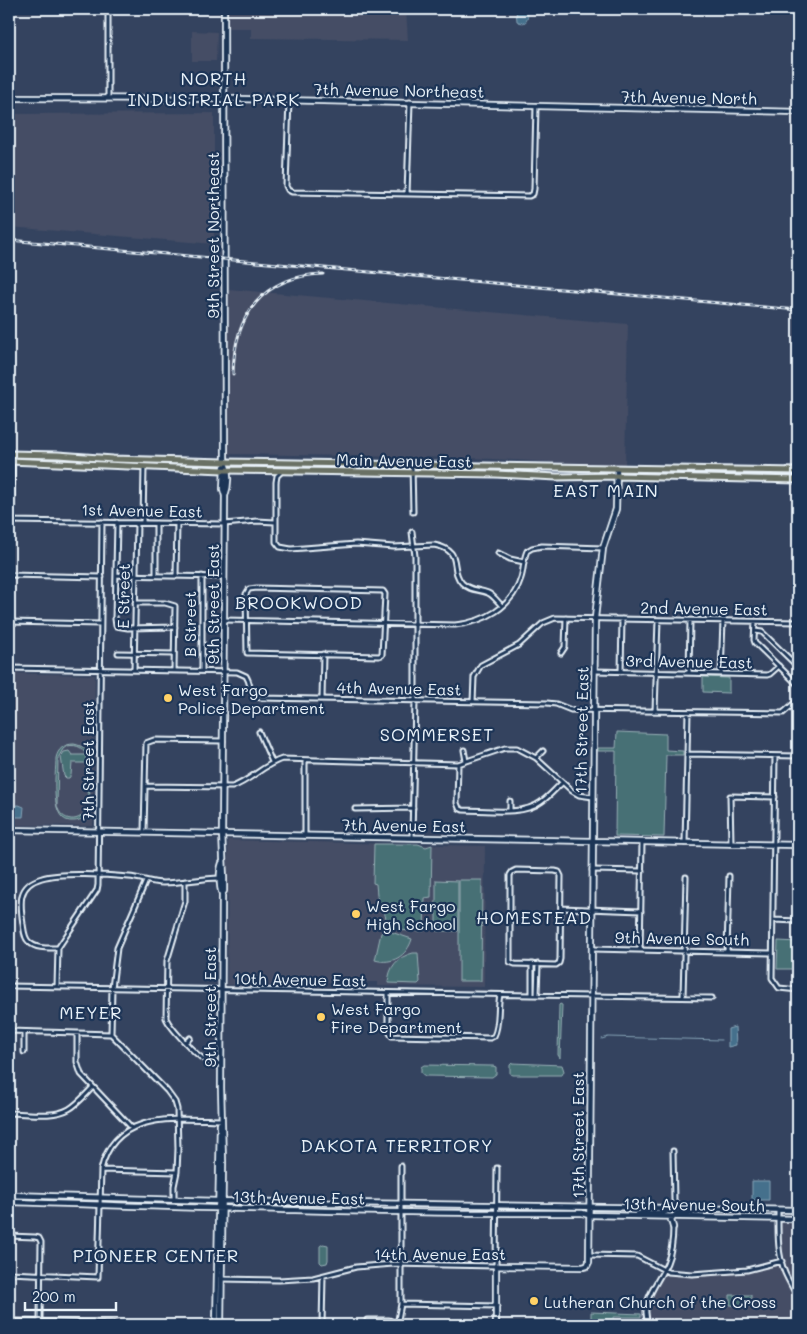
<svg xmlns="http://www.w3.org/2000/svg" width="807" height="1334" viewBox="0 0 807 1334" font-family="Mali,sans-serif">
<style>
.built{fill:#444d65}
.green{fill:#477075;stroke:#98b0b6;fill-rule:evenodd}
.water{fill:#45708c;stroke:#86a4b7}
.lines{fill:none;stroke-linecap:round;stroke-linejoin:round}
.stream{stroke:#86a4b7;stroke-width:1}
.minor-casing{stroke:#e8f1f8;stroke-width:7}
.tertiary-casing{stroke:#e8f1f8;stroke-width:8}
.secondary-casing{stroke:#e8f1f8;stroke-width:8}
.primary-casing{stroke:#e8f1f8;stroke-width:9}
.minor{stroke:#1d3557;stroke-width:3}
.tertiary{stroke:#1d3557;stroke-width:4.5}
.secondary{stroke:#1d3557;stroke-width:4.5}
.primary{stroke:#6b7165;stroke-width:5}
.rail-casing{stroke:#e8f1f8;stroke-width:3}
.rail{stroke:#1d3557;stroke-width:1;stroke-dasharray:4;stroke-linecap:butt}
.poi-dot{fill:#ffd166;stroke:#1d3557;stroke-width:2}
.labels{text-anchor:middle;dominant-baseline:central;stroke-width:4.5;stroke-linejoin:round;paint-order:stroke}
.street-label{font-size:16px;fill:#e8f1f8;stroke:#1d3557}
.poi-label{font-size:16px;fill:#e8f1f8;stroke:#1d3557;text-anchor:start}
.neighbourhood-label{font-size:18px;letter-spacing:1px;fill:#e8f1f8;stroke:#1d3557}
</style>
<rect width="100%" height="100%" fill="#34435f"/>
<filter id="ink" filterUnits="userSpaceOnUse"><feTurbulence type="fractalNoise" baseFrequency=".02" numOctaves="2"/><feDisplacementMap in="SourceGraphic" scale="10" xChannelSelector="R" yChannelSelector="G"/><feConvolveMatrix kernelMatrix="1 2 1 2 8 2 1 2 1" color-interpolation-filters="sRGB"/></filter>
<g filter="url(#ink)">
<!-- built -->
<path class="built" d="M228,9H406L408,40L251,38V28H228Z
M192,31L217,32L216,61H192Z
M214,113V244L9,227V114Z
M229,289L628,324L625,466L472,458L229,454Z
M9,673L95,675L93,826L9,825Z
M228,840L485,846L484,987L378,986V982H327L317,986L227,985Z
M780,1220H798V1295L783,1263L781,1244Z
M778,1265L780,1266L798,1307V1325H651L649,1316L651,1300L663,1275L694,1277L726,1274Z"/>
<!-- green -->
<path class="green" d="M703,677L729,678V693L703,692Z
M617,732L666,734V750L683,751V755H666L664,837L615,836L616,751H598V748H616Z
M74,744C79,745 84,747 87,751C90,757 91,803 88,809C87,816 81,821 74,821C48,824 56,775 56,758C58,749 64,744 74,744ZM67,746C90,742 87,764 87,780C87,789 88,798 87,808C81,824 61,822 57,806L58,758L63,749Z
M69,751L72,755H86V763H72L71,775L69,778H66L64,776L61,757L64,752Z
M374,844H418L426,847L432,845L431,897L425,898L424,931C404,931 385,933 384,907L378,906L376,884L373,883Z
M436,880L458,881V931H436Z
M459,880H482L481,981H459Z
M385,930L412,939C407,956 392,965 375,960L381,933Z
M778,941L798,942V969H777Z
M413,953H418L420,982L418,984L388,983C389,967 397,957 413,953Z
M560,1004L562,1005L560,1058L558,1055L559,1005Z
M512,1063L562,1065L564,1071L562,1075H512L510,1074V1065Z
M424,1065L493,1066L496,1067V1074L492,1077L425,1076L421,1073V1067Z
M323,1244L328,1245V1260L327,1263L322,1264L320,1262V1246Z
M730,1295H751V1306L730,1305Z
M591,1312L641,1314V1317H614V1325H591Z"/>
<!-- water -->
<path class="water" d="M516,9H528C528,17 528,27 517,21Z
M19,805L24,807L23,817H13L9,814V806Z
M735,1027L736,1045L728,1047V1029Z
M752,1181H769V1200H752Z"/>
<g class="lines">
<!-- stream -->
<path class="stream" d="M602,1039L608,1037L721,1040"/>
<!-- minor casing -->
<g class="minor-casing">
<path id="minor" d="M108,98V9
M289,100L286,186L288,190L292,192L529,196L533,194L534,189L536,106
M407,194L410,102
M12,462V521
M412,465L413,512
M281,472L277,476L276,482V542L280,547L291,549L356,544L394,547L434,545C465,551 448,568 462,583C470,591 478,589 488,593C493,595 498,602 502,606
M9,521L224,524L257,521L275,522
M117,522L115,619L116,626L128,628L175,627
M143,522L144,467
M498,553L510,559L524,562
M9,575L102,577
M116,575L224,577
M156,575V523
M176,576L177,523
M202,576V671
M257,588L383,591L385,594L382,655L379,656L247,653L246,594L249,589Z
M135,603H165L175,606L174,671
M224,620L455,625C484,622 512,608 521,578C524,569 523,559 527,551L532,548L542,546L603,548
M9,622L100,624
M755,622L754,640L755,643L798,685
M755,631L762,632L798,667
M118,653L174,654
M561,653L565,647L566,618
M9,668L237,672L246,676C252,685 248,696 261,698L547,703L556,704L571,710L783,713L798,700
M134,670L137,523
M595,671L767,675L770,674L779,666
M621,672L622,619
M689,673L690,621
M721,674L723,621
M322,699L323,654
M473,702L474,677L481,665L519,645L543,623L555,618L798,622
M655,711L658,620
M259,732L272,762
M464,750L466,761
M687,754L798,756
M775,756L772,978L779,988L798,990
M536,758L543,751
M458,764L457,803L459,808L463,810C486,810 523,816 541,802C549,797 555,789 562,783
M145,786L232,787C250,781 263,765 282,759L458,764L505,748H517L536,758L572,791L579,795L593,797
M510,801V811
M355,809L413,808
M144,832L146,743L154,740L223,741
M305,836V760
M412,837L415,701V556L412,532
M685,843L688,712
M731,844L730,796L775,797
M516,870L555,871L559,872L561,876L560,959L559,963L556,965L515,964L510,962V875L512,872Z
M592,870L642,871
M185,881V901L167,961L166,1018C170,1028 196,1055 205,1060C210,1063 215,1063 221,1064
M561,908L641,911
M773,920L798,921
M58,948C48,948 36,949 29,942C24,938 24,930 23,924C20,903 17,885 42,878C61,872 108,875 129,877C141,878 151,883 163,883C182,883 201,878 220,878
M592,949L772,953
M640,950L642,843
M727,952L729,876
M9,986L712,998
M57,987L58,948L97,890L98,885L102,522
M388,993V1030L392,1036L490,1038L494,1036C500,1025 497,1008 500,995
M532,995V964
M537,995L538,964
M683,997L686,877
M9,1031L111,1034L167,1091L175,1102L177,1109L178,1149L177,1172L174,1186V1200
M77,1033V1062L81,1074L131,1127
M111,1034L112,988L117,948L146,881
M186,1042L190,1038
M24,1052V1032
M9,1113C27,1113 53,1118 69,1109C78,1104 86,1094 93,1087
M673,1151L674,1200
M101,1170L177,1172
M778,1210C778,1230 777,1254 785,1273C789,1282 794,1290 798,1298
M9,1236L35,1237L39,1238L41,1242L40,1321
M589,1255L637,1256L668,1272L692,1274L747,1270L782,1261
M9,1273L98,1277L101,1170C114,1111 174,1119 221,1120
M222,1279L279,1280L313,1278L356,1267L393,1264L496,1266L497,1168
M401,1304L497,1306
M367,1320H389L400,1325
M9,1321L110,1323L119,1325
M322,1325L323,1276
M397,1325L401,1304V1166
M649,1325C638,1303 659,1282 667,1263C672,1251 673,1239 673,1227"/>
</g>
<!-- tertiary casing -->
<g class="tertiary-casing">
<path id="tertiary" d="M224,9L225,462
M9,98L238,99L798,112
M9,830L798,845
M496,1325V1266L583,1267L587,1266L589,1262L595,618L603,548L616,509L617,468"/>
</g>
<!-- secondary casing -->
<g class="secondary-casing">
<path id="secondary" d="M224,467L223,489L225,496
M222,863C219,871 219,886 222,894
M9,1195L218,1201L798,1210
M9,1202C200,1208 391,1214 582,1213L589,1215L798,1219
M638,1214C650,1210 671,1218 675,1203
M673,1227L671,1220L677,1213L699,1212L707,1210
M216,1325L220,1124
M221,1325L223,1162L221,1088L222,894L224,891V878L222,833L225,496C229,485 229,473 225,462"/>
</g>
<!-- primary casing -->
<g class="primary-casing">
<path id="primary" d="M9,454L58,455L113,459L225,462L798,471
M9,461L223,470L495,474L557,477L617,476L798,480"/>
</g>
<!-- minor -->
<use href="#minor" class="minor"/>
<!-- tertiary -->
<use href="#tertiary" class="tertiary"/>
<!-- secondary -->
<use href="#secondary" class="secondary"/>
<!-- primary -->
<use href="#primary" class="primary"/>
<!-- rail casing -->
<g class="rail-casing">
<path id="rail" d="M9,240L798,310
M233,374C234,316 262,276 323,274"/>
</g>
<!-- rail -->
<use href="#rail" class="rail"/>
</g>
</g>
<!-- markers -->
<g class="poi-dot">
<circle cx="168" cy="698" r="5"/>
<circle cx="356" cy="914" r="5"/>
<circle cx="321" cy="1017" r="5"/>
<circle cx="534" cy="1301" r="5"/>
</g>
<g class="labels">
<!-- street labels -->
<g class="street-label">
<text transform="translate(399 90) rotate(1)">7th Avenue Northeast</text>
<text transform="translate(689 97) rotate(1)">7th Avenue North</text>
<text transform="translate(212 235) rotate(-90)">9th Street Northeast</text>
<text transform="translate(404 460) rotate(1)">Main Avenue East</text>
<text transform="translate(142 510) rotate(1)">1st Avenue East</text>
<text transform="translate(123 596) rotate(-89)">E Street</text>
<text transform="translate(212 604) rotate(-90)">9th Street East</text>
<text transform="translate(704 608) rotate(1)">2nd Avenue East</text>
<text transform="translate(189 624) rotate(-90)">B Street</text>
<text transform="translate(689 661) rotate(1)">3rd Avenue East</text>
<text transform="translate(399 688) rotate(1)">4th Avenue East</text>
<text transform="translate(581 730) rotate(-89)">17th Street East</text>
<text transform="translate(87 761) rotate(-90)">7th Street East</text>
<text transform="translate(404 825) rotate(1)">7th Avenue East</text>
<text transform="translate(682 938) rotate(1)">9th Avenue South</text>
<text transform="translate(300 979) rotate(1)">10th Avenue East</text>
<text transform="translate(209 1007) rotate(-90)">9th Street East</text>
<text transform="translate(577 1135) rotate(-90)">17th Street East</text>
<text transform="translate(299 1197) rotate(1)">13th Avenue East</text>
<text transform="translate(694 1204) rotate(1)">13th Avenue South</text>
<text x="440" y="1253">14th Avenue East</text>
</g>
<!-- poi labels -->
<g class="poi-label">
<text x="178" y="689">West Fargo<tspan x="178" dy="18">Police Department</tspan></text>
<text x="366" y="905">West Fargo<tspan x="366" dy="18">High School</tspan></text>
<text x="331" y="1008">West Fargo<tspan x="331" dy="18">Fire Department</tspan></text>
<text x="544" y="1301">Lutheran Church of the Cross</text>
</g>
<!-- neighbourhood labels -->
<g class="neighbourhood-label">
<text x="214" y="78">NORTH<tspan x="214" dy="21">INDUSTRIAL PARK</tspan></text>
<text x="606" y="490">EAST MAIN</text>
<text x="299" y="602">BROOKWOOD</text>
<text x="437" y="734">SOMMERSET</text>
<text x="534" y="917">HOMESTEAD</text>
<text x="91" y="1012">MEYER</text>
<text x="397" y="1145">DAKOTA TERRITORY</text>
<text x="156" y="1255">PIONEER CENTER</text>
</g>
</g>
<!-- margin -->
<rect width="807" height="1334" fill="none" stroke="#1d3557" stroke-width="30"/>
<rect x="15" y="15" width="777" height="1304" fill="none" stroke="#e8f1f8" stroke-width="2" filter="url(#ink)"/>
<!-- scale -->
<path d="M25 1302v8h91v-8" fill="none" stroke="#e8f1f8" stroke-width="2.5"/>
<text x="32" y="1302" font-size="15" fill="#e8f1f8" stroke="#1d3557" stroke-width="4" paint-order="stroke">200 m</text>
</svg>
